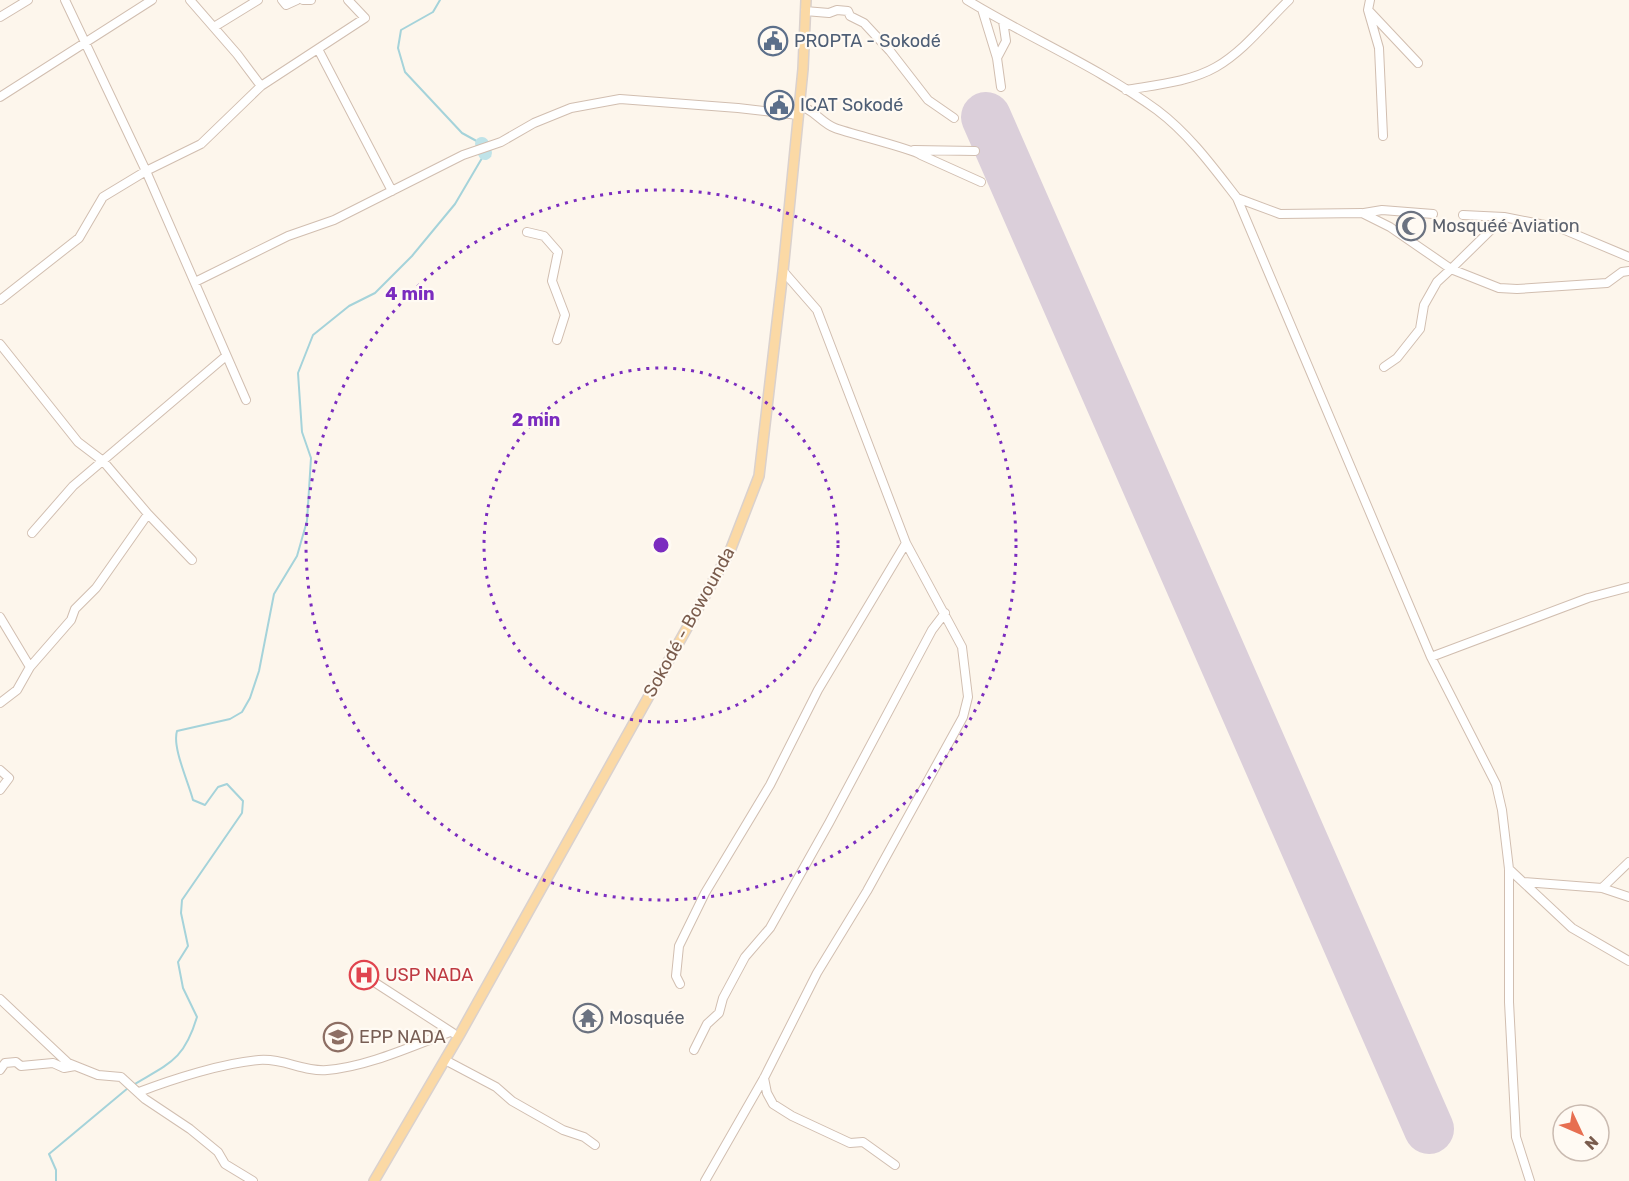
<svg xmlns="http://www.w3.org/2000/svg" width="1629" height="1181" viewBox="0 0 1629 1181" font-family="Rubik,sans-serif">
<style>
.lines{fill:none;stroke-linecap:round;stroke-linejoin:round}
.stream{stroke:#a5d3da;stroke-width:2}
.river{stroke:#bfe3e8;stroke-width:14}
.runway{stroke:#dbcfda;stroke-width:50}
.minor-casing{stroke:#d1beb0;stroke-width:10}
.major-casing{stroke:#dad1cd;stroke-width:12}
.minor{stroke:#fff;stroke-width:8}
.major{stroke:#fbd9a5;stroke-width:9}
.ring{fill:none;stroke:#7b2cbf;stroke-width:3;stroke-dasharray:3 6}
.labels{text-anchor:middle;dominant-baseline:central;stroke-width:4.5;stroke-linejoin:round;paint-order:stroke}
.service-label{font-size:18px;fill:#4e5e75;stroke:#fffaf3;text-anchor:start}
.worship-label{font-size:18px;fill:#5b616d;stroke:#fffaf3;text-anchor:start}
.street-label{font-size:18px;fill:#7a5c4d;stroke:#fffaf3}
.health-label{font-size:18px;fill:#be3a42;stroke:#fffaf3;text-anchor:start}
.education-label{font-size:18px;fill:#785e54;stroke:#fffaf3;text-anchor:start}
.centre{fill:#7b2cbf;stroke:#fffaf3;stroke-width:3}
.ring-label{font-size:18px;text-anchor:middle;font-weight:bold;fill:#7b2cbf;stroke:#fffaf3;stroke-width:4.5;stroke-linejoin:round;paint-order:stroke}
</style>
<rect width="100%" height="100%" fill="#fdf6ec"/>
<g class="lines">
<!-- stream -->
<path class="stream" d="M440,0L433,12L401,30L398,48L405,72L462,133L482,144
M133,1085C170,1063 184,1060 197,1017L183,988L178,962L188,946L181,913L182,900L242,813L243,801L227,784L218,787L205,805L193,800C188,781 172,747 177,731L230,719L242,712L250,698L259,671L274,594L297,556L307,521L311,458L302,432L298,373L313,335L349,306L375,293L412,256L455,204L485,153
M56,1181V1170L49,1154L128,1088"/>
<!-- river -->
<path class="river" d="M482,144L485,153"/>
<!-- runway -->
<path class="runway" d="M986,117L1429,1129"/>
<!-- minor casing -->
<g class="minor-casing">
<path id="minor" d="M65,0L146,171L246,400
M190,0L237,54L261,86
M282,0L286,5L297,0
M303,0H311
M967,0C1029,38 1098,67 1157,110C1189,134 1213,167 1237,198L1431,657L1496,784L1502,810L1509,869V1002L1516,1137L1530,1181
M1370,0L1368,10L1379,48L1383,136
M982,9L997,58L1001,87
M805,11L829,13L837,10L848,11L850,16L864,23L890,51L928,100L954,118
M1370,12L1418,63
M0,17L28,0
M214,27L258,0
M318,49L392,191
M997,58L1006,41L1003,21
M1126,90C1155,85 1190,82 1216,67C1244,51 1266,22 1289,0
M0,97L152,0
M799,106C813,108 821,123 835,128C851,134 913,149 921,155L981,182
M914,150L975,151
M1237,198L1280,214L1362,213L1390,227L1451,269L1504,217L1560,228L1629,257
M1364,213L1382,210L1433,214
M1463,215L1504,217
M527,232L544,236L558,252L552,281L565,315L557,340
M195,282L288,236L334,220L463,155L501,142L534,123L571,108L620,99L738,108L798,115
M0,300L79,238L103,197L146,171L201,144L261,86L365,18L348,0
M0,344L78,442L103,461L148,514L96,588L75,609L71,620L30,667L17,690L0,703
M1384,367L1397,358L1420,329L1424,305L1437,282L1451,269L1499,288L1517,289L1607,283L1622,272L1629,271
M148,514L192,560
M32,533L73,486L226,356
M0,617L30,667
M1431,657L1588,598L1629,587
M0,770L9,778L0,790
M1509,869L1572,928L1629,961
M1524,882L1602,888L1629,897
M1602,888L1629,862
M371,980L453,1033
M680,984L676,976L679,946L705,893L770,785L818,690L906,543
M0,999L68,1063L98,1075L121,1077L145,1099L190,1129L218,1152L225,1164L253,1181
M694,1050L707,1024L719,1013L723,998L745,957L770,928L829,823L932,630L945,613
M445,1060L496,1087L512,1101L563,1130L584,1137L595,1145
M0,1070L5,1063L16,1062L21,1066L53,1063L64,1068L75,1066
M764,1078L767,1093L773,1104L792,1116L850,1143L863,1142L895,1165
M139,1092C173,1079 223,1063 259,1060C283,1058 304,1072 327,1070C367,1067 412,1046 450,1032
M705,1181L764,1078L817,973L867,891L963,717L968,697L962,647L906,543L817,310L783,271"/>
</g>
<!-- major casing -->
<g class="major-casing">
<path id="major" d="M374,1181L460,1034L730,551L759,476L783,271L803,69L806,0"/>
</g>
<!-- minor -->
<use href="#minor" class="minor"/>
<!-- major -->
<use href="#major" class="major"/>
</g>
<!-- distance rings -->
<g class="ring">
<circle cx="661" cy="545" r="177"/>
<circle cx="661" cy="545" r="355"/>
</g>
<!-- icons -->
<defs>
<g id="civic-ring" transform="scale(1.5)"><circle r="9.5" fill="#fffaf3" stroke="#5c6f8a" stroke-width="1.5"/><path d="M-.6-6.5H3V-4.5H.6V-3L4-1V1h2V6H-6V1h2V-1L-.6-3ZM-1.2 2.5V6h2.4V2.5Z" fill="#5c6f8a"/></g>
<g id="mosque-ring" transform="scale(1.5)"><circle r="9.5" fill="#fffaf3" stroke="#6b7280" stroke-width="1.5"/><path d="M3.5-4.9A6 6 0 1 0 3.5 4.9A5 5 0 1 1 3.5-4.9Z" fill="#6b7280"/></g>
<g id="hospital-ring" transform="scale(1.5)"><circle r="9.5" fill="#fffaf3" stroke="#e0444e" stroke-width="1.5"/><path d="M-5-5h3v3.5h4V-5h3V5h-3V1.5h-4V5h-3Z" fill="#e0444e"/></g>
<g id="temple-ring" transform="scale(1.5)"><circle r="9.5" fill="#fffaf3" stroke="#6b7280" stroke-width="1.5"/><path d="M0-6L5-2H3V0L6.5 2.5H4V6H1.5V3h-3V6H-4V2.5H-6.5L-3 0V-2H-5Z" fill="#6b7280"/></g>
<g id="school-ring" transform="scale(1.5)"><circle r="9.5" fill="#fffaf3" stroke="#8d6e63" stroke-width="1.5"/><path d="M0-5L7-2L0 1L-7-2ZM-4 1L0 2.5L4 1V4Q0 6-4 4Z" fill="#8d6e63"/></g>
</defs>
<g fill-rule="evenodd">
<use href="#civic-ring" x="773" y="41"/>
<use href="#civic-ring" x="779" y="105"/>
<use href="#mosque-ring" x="1411" y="226"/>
<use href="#hospital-ring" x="364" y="975"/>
<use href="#temple-ring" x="588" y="1018"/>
<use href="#school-ring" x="338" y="1037"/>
</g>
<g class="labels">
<!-- service labels -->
<g class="service-label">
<text x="794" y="41">PROPTA - Sokodé</text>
<text x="800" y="105">ICAT Sokodé</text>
</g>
<!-- worship labels -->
<g class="worship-label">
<text x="1432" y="226">Mosquéé Aviation</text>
<text x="609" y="1018">Mosquée</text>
</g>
<!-- street labels -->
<g class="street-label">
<text transform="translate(689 622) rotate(-61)">Sokodé - Bowounda</text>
</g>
<!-- health labels -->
<g class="health-label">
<text x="385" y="975">USP NADA</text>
</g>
<!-- education labels -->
<g class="education-label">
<text x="359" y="1037">EPP NADA</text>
</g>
</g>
<circle cx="661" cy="545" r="9" class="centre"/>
<g class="ring-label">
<text x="410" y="300">4 min</text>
<text x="536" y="426">2 min</text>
</g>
<!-- north arrow -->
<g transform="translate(1581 1133) rotate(134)"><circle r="28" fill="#fffaf3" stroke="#cabbb1" stroke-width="1.5"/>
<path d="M0-4.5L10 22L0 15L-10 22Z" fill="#e76f51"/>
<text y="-9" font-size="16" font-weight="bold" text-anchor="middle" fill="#7a5c4d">N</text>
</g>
</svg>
